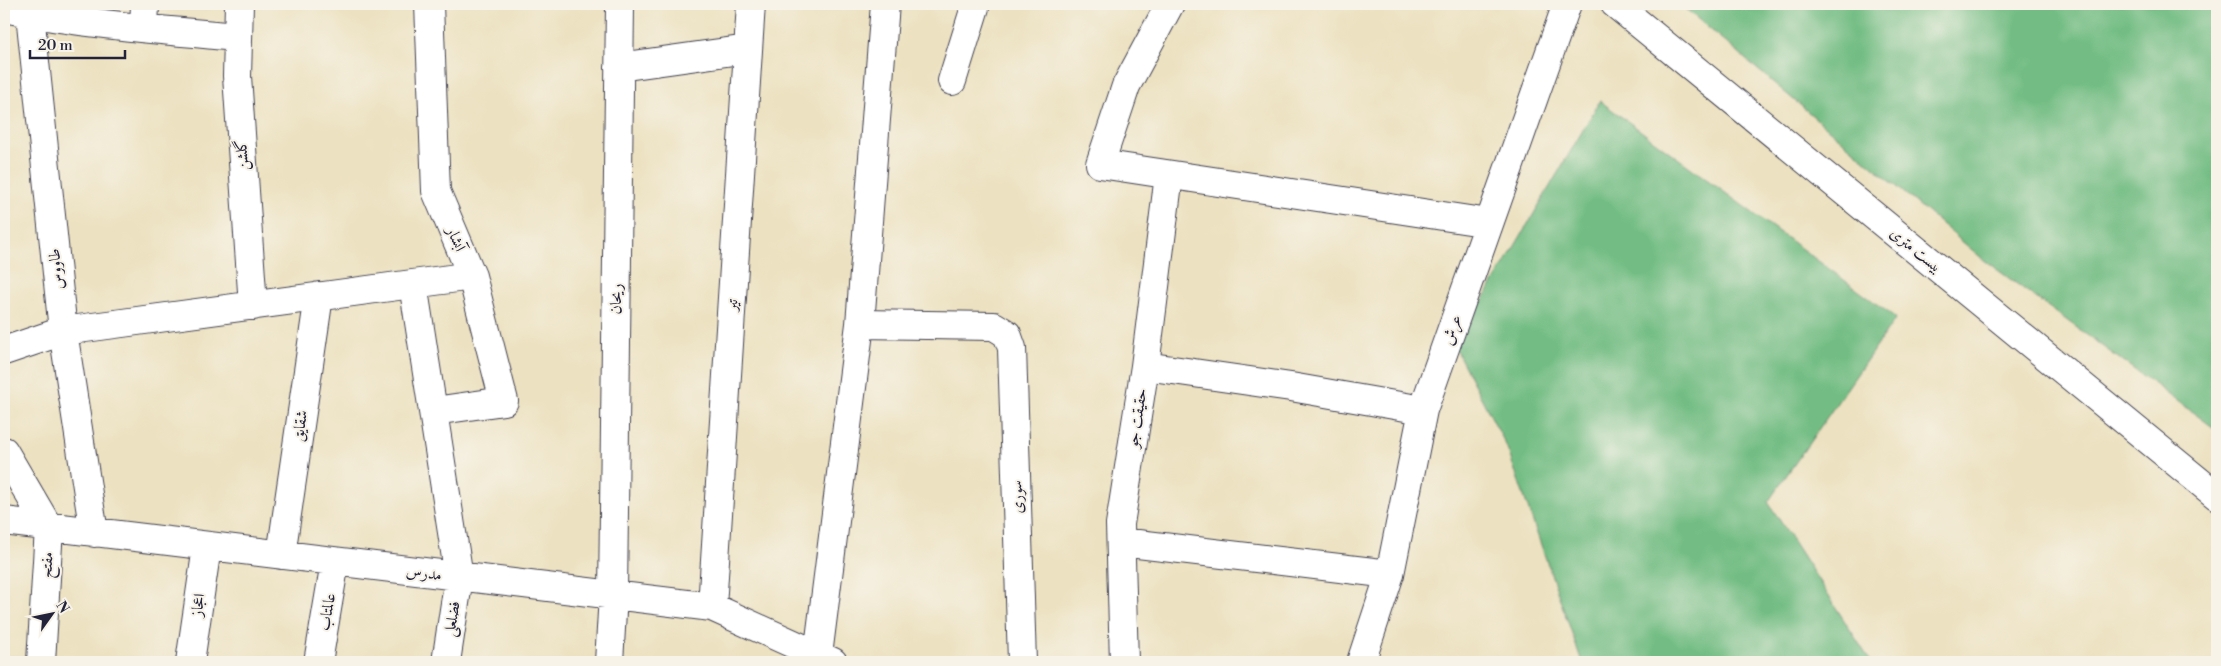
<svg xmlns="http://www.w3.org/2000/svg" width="2221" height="666" viewBox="0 0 2221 666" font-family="'Libre Bodoni',Amiri,serif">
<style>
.forest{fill:#73bd84;stroke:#4a7060}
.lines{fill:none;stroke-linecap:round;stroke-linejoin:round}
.minor-casing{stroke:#403f4f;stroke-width:30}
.minor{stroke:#fff;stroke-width:28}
.labels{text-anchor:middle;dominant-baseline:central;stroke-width:4;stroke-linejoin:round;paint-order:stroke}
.street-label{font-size:16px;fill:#22223b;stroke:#f7f3e8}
</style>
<rect width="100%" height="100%" fill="#f7f3e8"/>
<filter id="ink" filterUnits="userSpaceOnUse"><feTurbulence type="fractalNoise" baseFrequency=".02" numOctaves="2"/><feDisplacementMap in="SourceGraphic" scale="10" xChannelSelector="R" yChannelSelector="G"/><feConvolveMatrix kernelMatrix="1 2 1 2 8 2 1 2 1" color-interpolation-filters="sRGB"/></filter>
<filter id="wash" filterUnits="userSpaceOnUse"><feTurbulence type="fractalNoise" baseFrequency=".0096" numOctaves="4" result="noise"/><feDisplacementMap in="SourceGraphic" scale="20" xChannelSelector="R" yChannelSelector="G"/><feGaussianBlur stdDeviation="1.12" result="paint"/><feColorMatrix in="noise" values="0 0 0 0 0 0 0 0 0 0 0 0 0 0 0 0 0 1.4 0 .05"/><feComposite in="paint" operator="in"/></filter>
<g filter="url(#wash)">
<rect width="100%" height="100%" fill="#ece1c0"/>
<!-- forest -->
<path class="forest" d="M1680,4H2217V430L1984,260Z
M1600,101L1896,318L1768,502L1871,662H1582L1506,445L1455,348Z"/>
</g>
<g filter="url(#ink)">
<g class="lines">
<!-- minor casing -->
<g class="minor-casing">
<path id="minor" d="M29,4L63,331L94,533
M239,4L237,76L253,306
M429,4L436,191L472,276L504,401L434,411
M1170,4L1126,86L1100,164L1489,223
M1615,4L2217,496
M4,8C80,24 160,30 237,37
M144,28L145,4
M619,67L748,49
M952,81L976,4
M413,284L459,577L446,662
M860,324L994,326L1007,334L1012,348L1022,662
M4,351L63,331L472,276
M1145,366L1291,387L1423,410
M4,451L49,528L41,662
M4,521L712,607L833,662
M1121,542L1390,574
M281,555L319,296
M712,607L751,4
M818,655L860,324L885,4
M190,662L207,547
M318,662L335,562
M609,662L613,595L620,4
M1124,662L1120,524L1145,366L1169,175
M1361,662L1390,574L1423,410L1567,4"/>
</g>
<!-- minor -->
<use href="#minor" class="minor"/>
</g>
</g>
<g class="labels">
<!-- street labels -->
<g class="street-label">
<text transform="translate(242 155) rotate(-94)">گلشن</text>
<text transform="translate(456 239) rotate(67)">آبشار</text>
<text transform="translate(1916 250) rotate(39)">بیست متری</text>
<text transform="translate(56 269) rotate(-96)">طاووس</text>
<text transform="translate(616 299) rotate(-89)">ریحان</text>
<text transform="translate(732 305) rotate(-86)">تیر</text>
<text transform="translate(1452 330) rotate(-71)">عرش</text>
<text transform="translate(1137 418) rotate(-81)">حقیقت جو</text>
<text transform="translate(300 426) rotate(-82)">شقایق</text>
<text transform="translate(1017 497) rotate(-92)">سوری</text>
<text transform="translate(47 565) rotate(-87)">مفتح</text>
<text transform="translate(424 573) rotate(7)">مدرس</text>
<text transform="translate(198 605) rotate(-82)">اعجاز</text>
<text transform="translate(327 612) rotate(-80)">عالمتاب</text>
<text transform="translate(452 619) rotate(-81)">فضلعلی</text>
</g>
</g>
<!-- margin -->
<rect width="2221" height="666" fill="none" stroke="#f7f3e8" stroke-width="20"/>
<!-- north arrow -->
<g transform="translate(52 614) rotate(57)" stroke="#f7f3e8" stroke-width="4" paint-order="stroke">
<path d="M0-4L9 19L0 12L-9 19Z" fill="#22223b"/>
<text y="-8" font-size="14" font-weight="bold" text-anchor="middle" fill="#22223b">N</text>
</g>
<!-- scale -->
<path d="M30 50v8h95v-8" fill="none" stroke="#22223b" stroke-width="2.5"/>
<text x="38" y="50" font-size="15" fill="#22223b" stroke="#f7f3e8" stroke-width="4" paint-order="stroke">20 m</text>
</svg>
